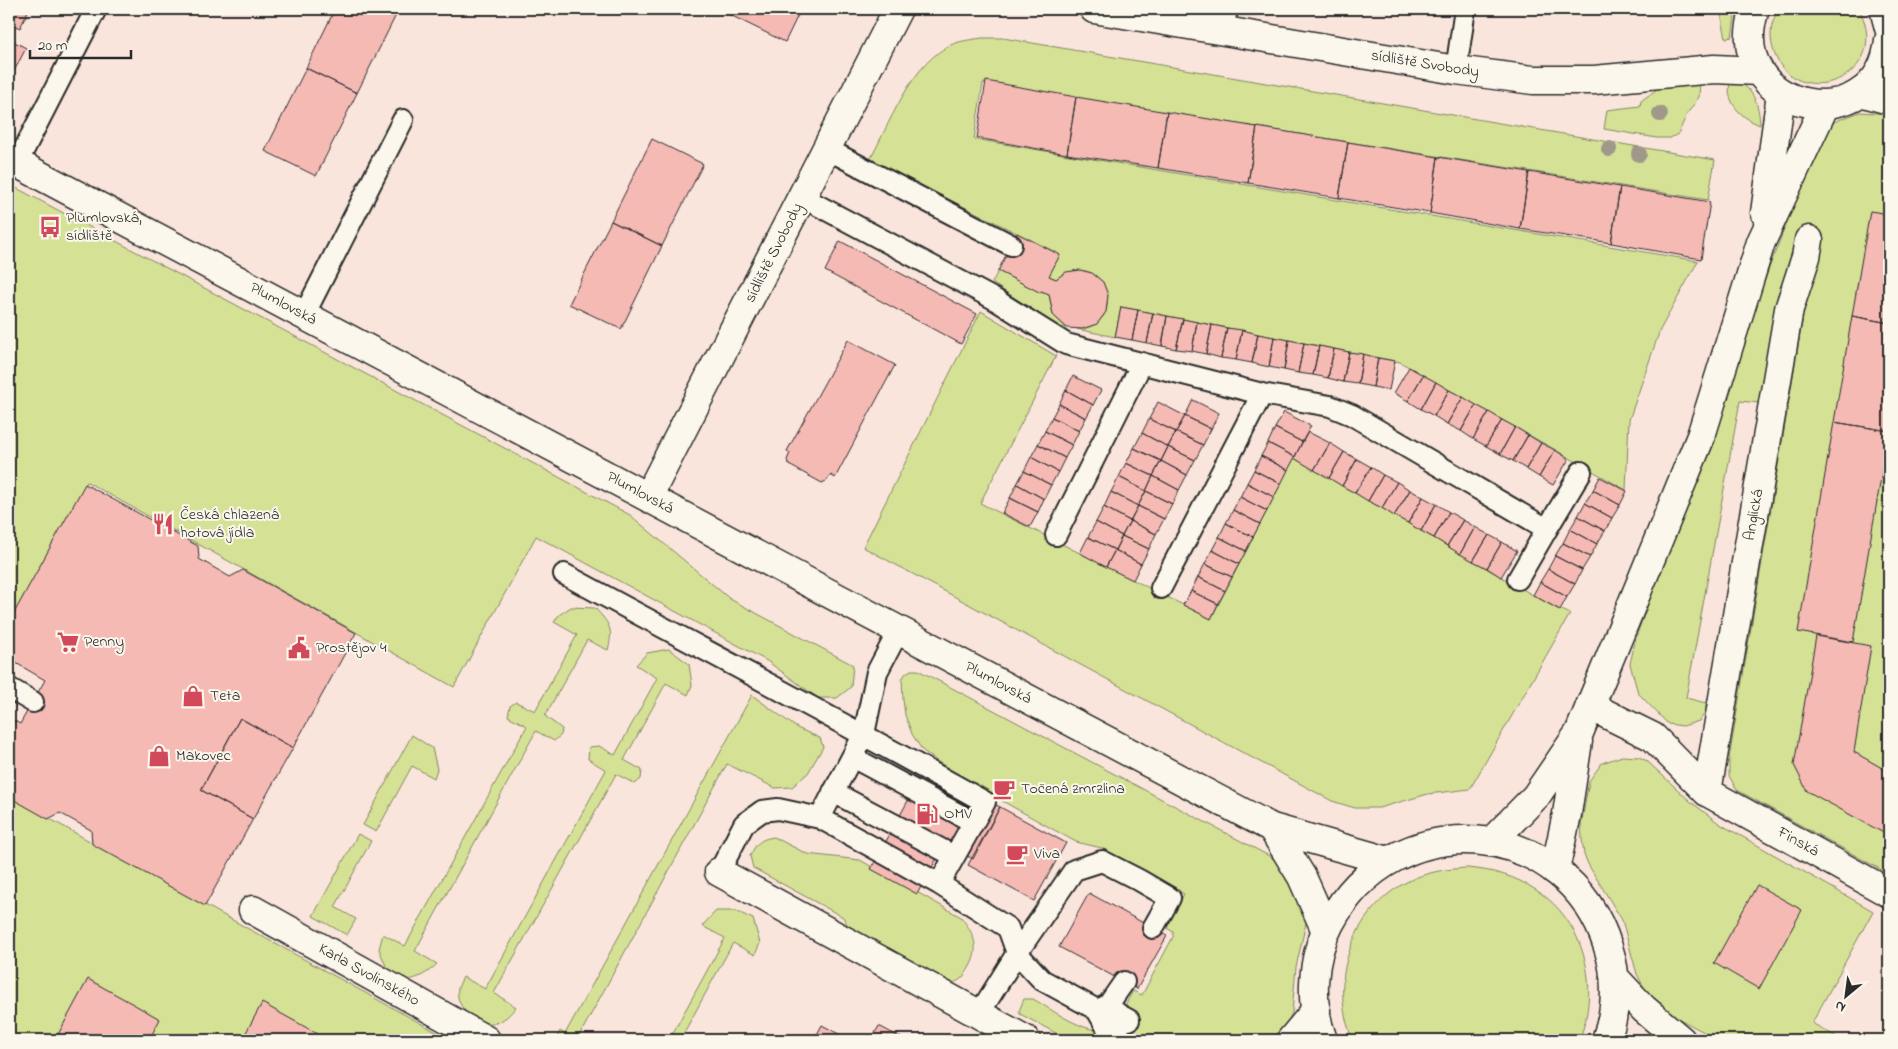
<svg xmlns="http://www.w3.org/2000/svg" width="1898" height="1049" viewBox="0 0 1898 1049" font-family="'Indie Flower',sans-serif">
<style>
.green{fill:#d5e295;stroke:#808660}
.building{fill:#f6bab5;stroke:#2b2b2b}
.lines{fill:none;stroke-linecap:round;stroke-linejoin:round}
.service-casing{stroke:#2b2b2b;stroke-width:24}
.minor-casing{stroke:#2b2b2b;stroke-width:31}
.tertiary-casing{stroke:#2b2b2b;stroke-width:31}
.secondary-casing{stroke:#2b2b2b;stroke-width:31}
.service{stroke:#fbf7ec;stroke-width:20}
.minor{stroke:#fbf7ec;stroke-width:28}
.tertiary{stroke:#fbf7ec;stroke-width:28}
.secondary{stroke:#fbf7ec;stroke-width:28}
.tree{fill:#a0988a}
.labels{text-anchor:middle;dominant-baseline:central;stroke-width:4;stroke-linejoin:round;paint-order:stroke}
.street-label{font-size:16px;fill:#2b2b2b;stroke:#fbf7ec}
.poi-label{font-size:16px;fill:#2b2b2b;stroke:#fbf7ec;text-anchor:start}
</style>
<rect width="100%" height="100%" fill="#fae5dc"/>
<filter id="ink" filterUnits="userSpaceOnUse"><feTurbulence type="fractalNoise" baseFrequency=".02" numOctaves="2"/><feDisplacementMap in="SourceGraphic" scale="10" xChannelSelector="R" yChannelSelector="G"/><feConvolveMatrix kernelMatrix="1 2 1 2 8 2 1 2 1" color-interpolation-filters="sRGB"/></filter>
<g filter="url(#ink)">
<!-- green -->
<path class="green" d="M1720,9H1736L1732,37L1726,38Z
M1779,9H1859C1896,80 1791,114 1773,49C1769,35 1771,21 1779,9Z
M982,38H1003L1715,160L1708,200L983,83L974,139L1698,261L1660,330L1629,420L1626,490L1400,362L1121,307L1115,337L1077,329C1130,328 1108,244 1056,279L1049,276L1059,254L870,160C889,124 909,70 945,48C956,41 969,40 982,38Z
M1700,80L1699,97L1687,114L1678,134L1670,138H1657L1604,129L1607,110L1640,106L1641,101L1664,84Z
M1730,80C1753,84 1759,104 1760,125C1746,120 1732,109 1729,93C1729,89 1730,84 1730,80Z
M1860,112L1889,114V874L1737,790L1729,776V759L1817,233L1793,282L1778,294L1759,403L1740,401L1686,698L1706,703V712L1699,721L1683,726L1668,724L1638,693L1630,664L1636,637L1772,260L1814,154L1825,130L1836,121Z
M9,184L630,515L730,599L853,665L851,687L837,698H818L767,661L536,536L454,687L87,482L9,624V393L12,386L9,384Z
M998,271L1041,292V291L1049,294L1053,315L1067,328L1059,327L992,283Z
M981,311L1056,356L980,503L1211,619L1294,458L1559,610L1560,609L1570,614L1470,789L1428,794L1379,808H1355L1332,801L863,547Z
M571,607L595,608C609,624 614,628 608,650L587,640L545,716L562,729L561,735L554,741L536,731L415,951L437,964C425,976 404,988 390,972C385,966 382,956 379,949L383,934L405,946L527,726L508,716L510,706L516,702L535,711L577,635L554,622L559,615Z
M669,649L689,664L692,685L688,695L666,683L624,760L642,770L641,779L635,784L616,774L494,993L516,1007C511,1013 506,1019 498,1022C479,1028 454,1009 458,988C459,985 461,981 463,977L485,989L606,770L588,759L589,747L599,746L615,755L657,678L636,665L647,653Z
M911,670H918L1271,857L1290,876L1304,904L1306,923L1296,967L1292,1013L1279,1040H1069L1020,1014L1019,1011L1024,999H1033C1050,1008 1096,1043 1113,1025C1121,1016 1126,1002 1133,991L1142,995L1173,937V932L1167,928L1184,894L1102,848L1076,842L1004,802L938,762L922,750L912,734L905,715L903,700L902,679L906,673Z
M752,695L797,728L820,738L823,747L808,773L792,787L775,788L727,764L577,1040H555L560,1031L565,1034Z
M412,735L432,748L437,769L434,778L412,766L376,832L363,825Z
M1622,756L1639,757L1647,761L1691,802L1720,824L1873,911L1812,1023L1842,1040H1719L1670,1014L1649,997L1637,974L1622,920L1589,866L1584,855L1582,839L1581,826L1589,781L1602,763Z
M9,796C156,879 304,959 451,1040H9Z
M358,834L371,841L335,907L356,919L347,935L313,916Z
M774,837L807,854L860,860L961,917C974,934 981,948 969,968C965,975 961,981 952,983L848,926L843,917L753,868L750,856C756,844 759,839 774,837Z
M1467,868C1492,870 1515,876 1536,890C1585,921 1601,988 1579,1040H1353C1326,980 1354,904 1415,878C1432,871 1449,869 1467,868Z
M716,911H736L753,919L760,943L755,955L733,943L680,1040H669L725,938L702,926Z"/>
<!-- building -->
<path class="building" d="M9,9H29L20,28L9,23Z
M335,9H393L398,11L357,93L306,68Z
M718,9H801L785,42Z
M9,39L26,48L9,81Z
M306,68L357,93L316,176L265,151Z
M986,81L1076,97L1067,154L977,138Z
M1076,97L1167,112L1158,168L1067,154Z
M1167,112L1257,127L1248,183L1158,168Z
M1257,127L1348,142L1339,198L1248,183Z
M652,139L703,164L662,246L611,221Z
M1348,142L1438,157L1430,213L1339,198Z
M1438,157L1529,172L1520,229L1430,213Z
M1529,172L1620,187L1611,243L1520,229Z
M1620,187L1710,202L1701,259L1611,243Z
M1870,211L1889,214V323L1852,316Z
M611,221L662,246L621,329L569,304Z
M1017,233L1060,255L1049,276L1056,279L1066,272L1080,270L1092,273L1103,282L1108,295L1106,312L1097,324L1082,329L1067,328L1053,315L1049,294L1041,291V293L998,271Z
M840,241L977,314L961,344L825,271Z
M1121,307L1138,310L1132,340L1115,337Z
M1138,310L1153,313L1147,343L1132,340Z
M1153,313L1167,316L1162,346L1147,343Z
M1167,316L1183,319L1176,349L1162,346Z
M1852,316L1889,323V431L1834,422Z
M1183,319L1197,322L1192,351L1176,349Z
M1197,322L1212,325L1206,354L1192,351Z
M1212,325L1227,328L1221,358L1206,354Z
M1227,328L1242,330L1236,360L1221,358Z
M1242,330L1258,334L1252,363L1236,360Z
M1258,334L1274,337L1269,367L1252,363Z
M1274,337L1289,340L1284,370L1269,367Z
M848,340L895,365L835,478L831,475L826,481L822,483L789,465L787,460L790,453L787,451Z
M1289,340L1304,343L1298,373L1284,370Z
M1304,343L1319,346L1313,375L1298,373Z
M1319,346L1334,349L1328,378L1313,375Z
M1334,349L1349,352L1343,382L1328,378Z
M1349,352L1363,354L1358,384L1343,382Z
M1363,354L1378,358L1373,387L1358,384Z
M1378,358L1395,361L1389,390L1373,387Z
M1409,367L1423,375L1408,401L1394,393Z
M1423,375L1436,382L1421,409L1408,401Z
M1073,376L1101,390L1093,405L1066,390Z
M1436,382L1449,390L1434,416L1421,409Z
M1066,390L1093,405L1086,418L1059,404Z
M1449,390L1463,397L1447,424L1434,416Z
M1463,397L1476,405L1461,431L1447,424Z
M1193,400L1219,413L1211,429L1185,416Z
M1158,402L1185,416L1176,432L1149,419Z
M1059,404L1086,418L1079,431L1052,417Z
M1476,405L1489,412L1473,439L1461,431Z
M1284,412L1311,426L1302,442L1275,428Z
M1489,412L1502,420L1486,446L1473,439Z
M1185,416L1211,429L1203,445L1176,432Z
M1052,417L1079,431L1072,445L1045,431Z
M1149,419L1176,432L1168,447L1142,433Z
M1502,420L1515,427L1500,454L1486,446Z
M1834,422L1889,431L1853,642L1798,632Z
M1515,427L1528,435L1513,461L1500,454Z
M1275,428L1302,442L1295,457L1268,443Z
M1045,431L1072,445L1065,458L1038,444Z
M1176,432L1203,445L1195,460L1168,447Z
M1308,432L1330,443L1314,470L1294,458Z
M1142,433L1168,447L1161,461L1134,448Z
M1528,435L1541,443L1526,469L1513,461Z
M1268,443L1295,457L1288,470L1261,456Z
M1330,443L1344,452L1329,478L1314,470Z
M1541,443L1555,450L1539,477L1526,469Z
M1038,444L1065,458L1058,472L1031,457Z
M1168,447L1195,460L1187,475L1161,461Z
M1134,448L1161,461L1153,476L1126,463Z
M1555,450L1569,459L1553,485L1539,477Z
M1344,452L1357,459L1342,486L1329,478Z
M1261,456L1288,470L1281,484L1254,470Z
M1031,457L1058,472L1051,485L1024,471Z
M1357,459L1371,467L1355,493L1342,486Z
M1161,461L1187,475L1179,490L1153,476Z
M1126,463L1153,476L1146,491L1119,477Z
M1371,467L1383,475L1368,501L1355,493Z
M1254,470L1281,484L1274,497L1247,483Z
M1024,471L1051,485L1044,499L1017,484Z
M1383,475L1397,482L1382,508L1368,501Z
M1153,476L1179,490L1172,504L1146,491Z
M1119,477L1146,491L1138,506L1111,492Z
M1600,477L1627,491L1620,505L1593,490Z
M1397,482L1410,490L1394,516L1382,508Z
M1247,483L1274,497L1267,511L1240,497Z
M85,484L198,546L199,559L230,577L243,570L356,633L293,748L240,718L221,753L201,790L253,819L205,906L92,844L91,830L76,822L60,813L48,819L9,797V718L20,724L45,680L9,659V622Z
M1017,484L1044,499L1038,512L1010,498Z
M1410,490L1423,497L1408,523L1394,516Z
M1593,490L1620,505L1612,518L1585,503Z
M1146,491L1172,504L1164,519L1138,506Z
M1111,492L1138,506L1130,521L1104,507Z
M1240,497L1267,511L1260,524L1233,510Z
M1423,497L1436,504L1421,531L1408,523Z
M1010,498L1038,512L1030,527L1002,513Z
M1585,503L1612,518L1605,531L1578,516Z
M1436,504L1449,512L1434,538L1421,531Z
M1138,506L1164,519L1156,534L1130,521Z
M1104,507L1130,521L1122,536L1096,522Z
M1233,510L1260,524L1253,537L1226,523Z
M1449,512L1463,520L1447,546L1434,538Z
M1578,516L1605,531L1597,544L1570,529Z
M1463,520L1475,527L1460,554L1447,546Z
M1130,521L1156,534L1149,549L1122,536Z
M1096,522L1122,536L1115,550L1088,537Z
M1226,523L1253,537L1246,551L1219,537Z
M1475,527L1489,535L1473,561L1460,554Z
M1570,529L1597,544L1590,557L1563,543Z
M1489,535L1502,542L1487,568L1473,561Z
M1122,536L1149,549L1141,564L1115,550Z
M1088,537L1115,550L1106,567L1080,553Z
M1219,537L1246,551L1239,564L1212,550Z
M1502,542L1517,551L1501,577L1487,568Z
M1563,543L1590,557L1582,570L1555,556Z
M1115,550L1141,564L1133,580L1106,567Z
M1212,550L1239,564L1232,577L1205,564Z
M1555,556L1582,570L1575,584L1548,569Z
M1205,564L1232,577L1225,591L1198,577Z
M1548,569L1575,584L1567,597L1540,582Z
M1198,577L1225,591L1218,604L1191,591Z
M1540,582L1567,597L1560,610L1533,595Z
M1191,591L1218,604L1211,619L1183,605Z
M1816,636L1871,646L1854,752L1889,772V836L1807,791L1794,765Z
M240,718L293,748L253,819L201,790Z
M930,760L974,783L970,791L1000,807L973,859L945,844L917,894L871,869Z
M999,784L1010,786L1009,795L997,792Z
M1000,807L1066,843L1034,901L968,865Z
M1757,885L1802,910L1759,989L1714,963Z
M1089,893L1167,936L1137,989L1059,947Z
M88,979L160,1019L149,1040H55Z
M262,1003L327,1039L326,1040H242Z
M822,1025L850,1040H814Z
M879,1026L905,1040H871Z"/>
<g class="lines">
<!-- service casing -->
<g class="service-casing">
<path id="service" d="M1223,31L1227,9
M1456,70L1465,9
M827,149L1011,245
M17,163L96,9
M802,197L994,299L1066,344L1262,394L1330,406L1352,415L1547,529L1518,579
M304,315L403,120
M1547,529L1581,472
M1056,535L1142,363
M564,574C704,650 846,724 985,802L939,884L1008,928L1017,953L979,1014
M1161,588L1262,394
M9,688L33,702
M852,757L973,822
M833,792L954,856
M820,818L864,734L877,672L899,630
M719,872L744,824L762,811L778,809L820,818L939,884
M1124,982L1108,1005L1097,1010L1042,980L1017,953L1074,870L1102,861L1139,880L1170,898L1153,928
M1108,1005L1118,1014L1129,1020
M1097,1010L1106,1026L1121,1037"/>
</g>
<!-- minor casing -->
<g class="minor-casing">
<path id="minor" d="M1094,9L1456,70L1533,80H1594L1714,69L1759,71
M1861,92L1889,100
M648,497L898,9
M1590,706L1653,737L1707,792L1889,893
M1707,792L1789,309L1806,257L1809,240
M719,872L1026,1040
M253,910L486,1040
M1291,1040L1316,1010"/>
</g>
<!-- tertiary casing -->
<g class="tertiary-casing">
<path id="tertiary" d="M1755,9C1720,112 1879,144 1889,40
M1884,9L1889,28
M1765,213L1781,93
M1491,842L1536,796L1579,733L1701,436L1761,242L1825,105
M1555,870L1567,814L1578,741"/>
</g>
<!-- secondary casing -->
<g class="secondary-casing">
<path id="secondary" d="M9,159L1272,828L1388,861
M1272,828L1302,877L1326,931
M1615,978L1644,1009L1681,1040
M1323,1040C1309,1004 1311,958 1330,923C1395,802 1567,816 1608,947C1618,977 1617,1011 1606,1040"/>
</g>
<!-- service -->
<use href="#service" class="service"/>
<!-- minor -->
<use href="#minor" class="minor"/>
<!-- tertiary -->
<use href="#tertiary" class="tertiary"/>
<!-- secondary -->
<use href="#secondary" class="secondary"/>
</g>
<!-- trees -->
<g class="tree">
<circle cx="1660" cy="114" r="8"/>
<circle cx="1609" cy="149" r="8"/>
<circle cx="1639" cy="154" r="8"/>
</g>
</g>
<!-- icons -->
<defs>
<g id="bus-bare" transform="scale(1.725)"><path d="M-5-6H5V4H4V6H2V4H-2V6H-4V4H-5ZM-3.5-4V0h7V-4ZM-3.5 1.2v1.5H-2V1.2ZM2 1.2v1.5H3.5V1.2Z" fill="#d1495b" stroke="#fbf7ec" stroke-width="2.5" paint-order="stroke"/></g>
<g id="restaurant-bare" transform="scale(1.725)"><path d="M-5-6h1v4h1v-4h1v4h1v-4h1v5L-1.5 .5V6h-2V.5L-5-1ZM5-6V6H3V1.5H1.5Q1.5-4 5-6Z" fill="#d1495b" stroke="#fbf7ec" stroke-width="2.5" paint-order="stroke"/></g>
<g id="supermarket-bare" transform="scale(1.725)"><path d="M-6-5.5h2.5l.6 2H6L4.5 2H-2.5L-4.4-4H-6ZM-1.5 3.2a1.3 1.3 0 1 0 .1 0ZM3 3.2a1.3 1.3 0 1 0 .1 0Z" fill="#d1495b" stroke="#fbf7ec" stroke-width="2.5" paint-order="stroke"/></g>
<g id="civic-bare" transform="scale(1.725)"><path d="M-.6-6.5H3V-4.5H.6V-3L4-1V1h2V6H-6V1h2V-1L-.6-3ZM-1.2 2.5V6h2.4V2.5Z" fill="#d1495b" stroke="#fbf7ec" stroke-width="2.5" paint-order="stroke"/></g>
<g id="shop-bare" transform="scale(1.725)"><path d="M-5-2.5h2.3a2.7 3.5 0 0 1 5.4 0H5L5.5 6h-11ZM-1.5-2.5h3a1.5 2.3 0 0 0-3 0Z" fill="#d1495b" stroke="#fbf7ec" stroke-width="2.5" paint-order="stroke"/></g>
<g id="cafe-bare" transform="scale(1.725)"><path d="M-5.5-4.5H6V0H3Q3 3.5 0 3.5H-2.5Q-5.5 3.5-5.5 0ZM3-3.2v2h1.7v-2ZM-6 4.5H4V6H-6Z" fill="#d1495b" stroke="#fbf7ec" stroke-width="2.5" paint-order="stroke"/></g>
<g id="fuel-bare" transform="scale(1.725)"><path d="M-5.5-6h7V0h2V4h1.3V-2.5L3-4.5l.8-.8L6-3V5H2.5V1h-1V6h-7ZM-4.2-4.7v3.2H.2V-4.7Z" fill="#d1495b" stroke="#fbf7ec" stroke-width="2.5" paint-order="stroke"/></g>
</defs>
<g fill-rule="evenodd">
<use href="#bus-bare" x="50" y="227"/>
<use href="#restaurant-bare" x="163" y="524"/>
<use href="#supermarket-bare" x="68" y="642"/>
<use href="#civic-bare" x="299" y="648"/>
<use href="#shop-bare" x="193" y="696"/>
<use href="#shop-bare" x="159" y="756"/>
<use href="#cafe-bare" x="1004" y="789"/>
<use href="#fuel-bare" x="927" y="814"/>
<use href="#cafe-bare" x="1017" y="854"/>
</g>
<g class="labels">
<!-- street labels -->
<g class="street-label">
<text transform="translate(1425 64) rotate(9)">sídliště Svobody</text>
<text transform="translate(774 253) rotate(-63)">sídliště Svobody</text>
<text transform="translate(283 304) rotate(28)">Plumlovská</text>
<text transform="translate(640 493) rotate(28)">Plumlovská</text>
<text transform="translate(1754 515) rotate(-80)">Anglická</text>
<text transform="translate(998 683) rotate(28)">Plumlovská</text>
<text transform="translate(1798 842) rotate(29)">Finská</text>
<text transform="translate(369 975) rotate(29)">Karla Svolinského</text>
</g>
<!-- poi labels -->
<g class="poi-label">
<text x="66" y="218">Plumlovská,<tspan x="66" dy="18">sídliště</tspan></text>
<text x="180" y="515">Česká chlazená<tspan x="180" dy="18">hotová jídla</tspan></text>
<text x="84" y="642">Penny</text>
<text x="316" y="648">Prostějov 4</text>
<text x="210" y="696">Teta</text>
<text x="176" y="756">Makovec</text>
<text x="1021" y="789">Točená zmrzlina</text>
<text x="944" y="814">OMV</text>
<text x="1034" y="854">Viva</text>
</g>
</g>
<!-- margin -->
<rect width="1898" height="1049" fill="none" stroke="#fbf7ec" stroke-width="30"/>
<rect x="15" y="15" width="1868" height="1019" fill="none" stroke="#2b2b2b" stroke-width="2" filter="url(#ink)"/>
<!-- north arrow -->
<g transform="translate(1846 996) rotate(209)" stroke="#fbf7ec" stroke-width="4" paint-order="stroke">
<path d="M0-4L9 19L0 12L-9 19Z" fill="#2b2b2b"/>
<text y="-8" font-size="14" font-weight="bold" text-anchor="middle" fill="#2b2b2b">N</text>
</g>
<!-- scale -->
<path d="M30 50v8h101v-8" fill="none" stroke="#2b2b2b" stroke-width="2.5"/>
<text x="38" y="50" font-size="15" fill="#2b2b2b" stroke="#fbf7ec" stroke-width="4" paint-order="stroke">20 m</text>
</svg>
